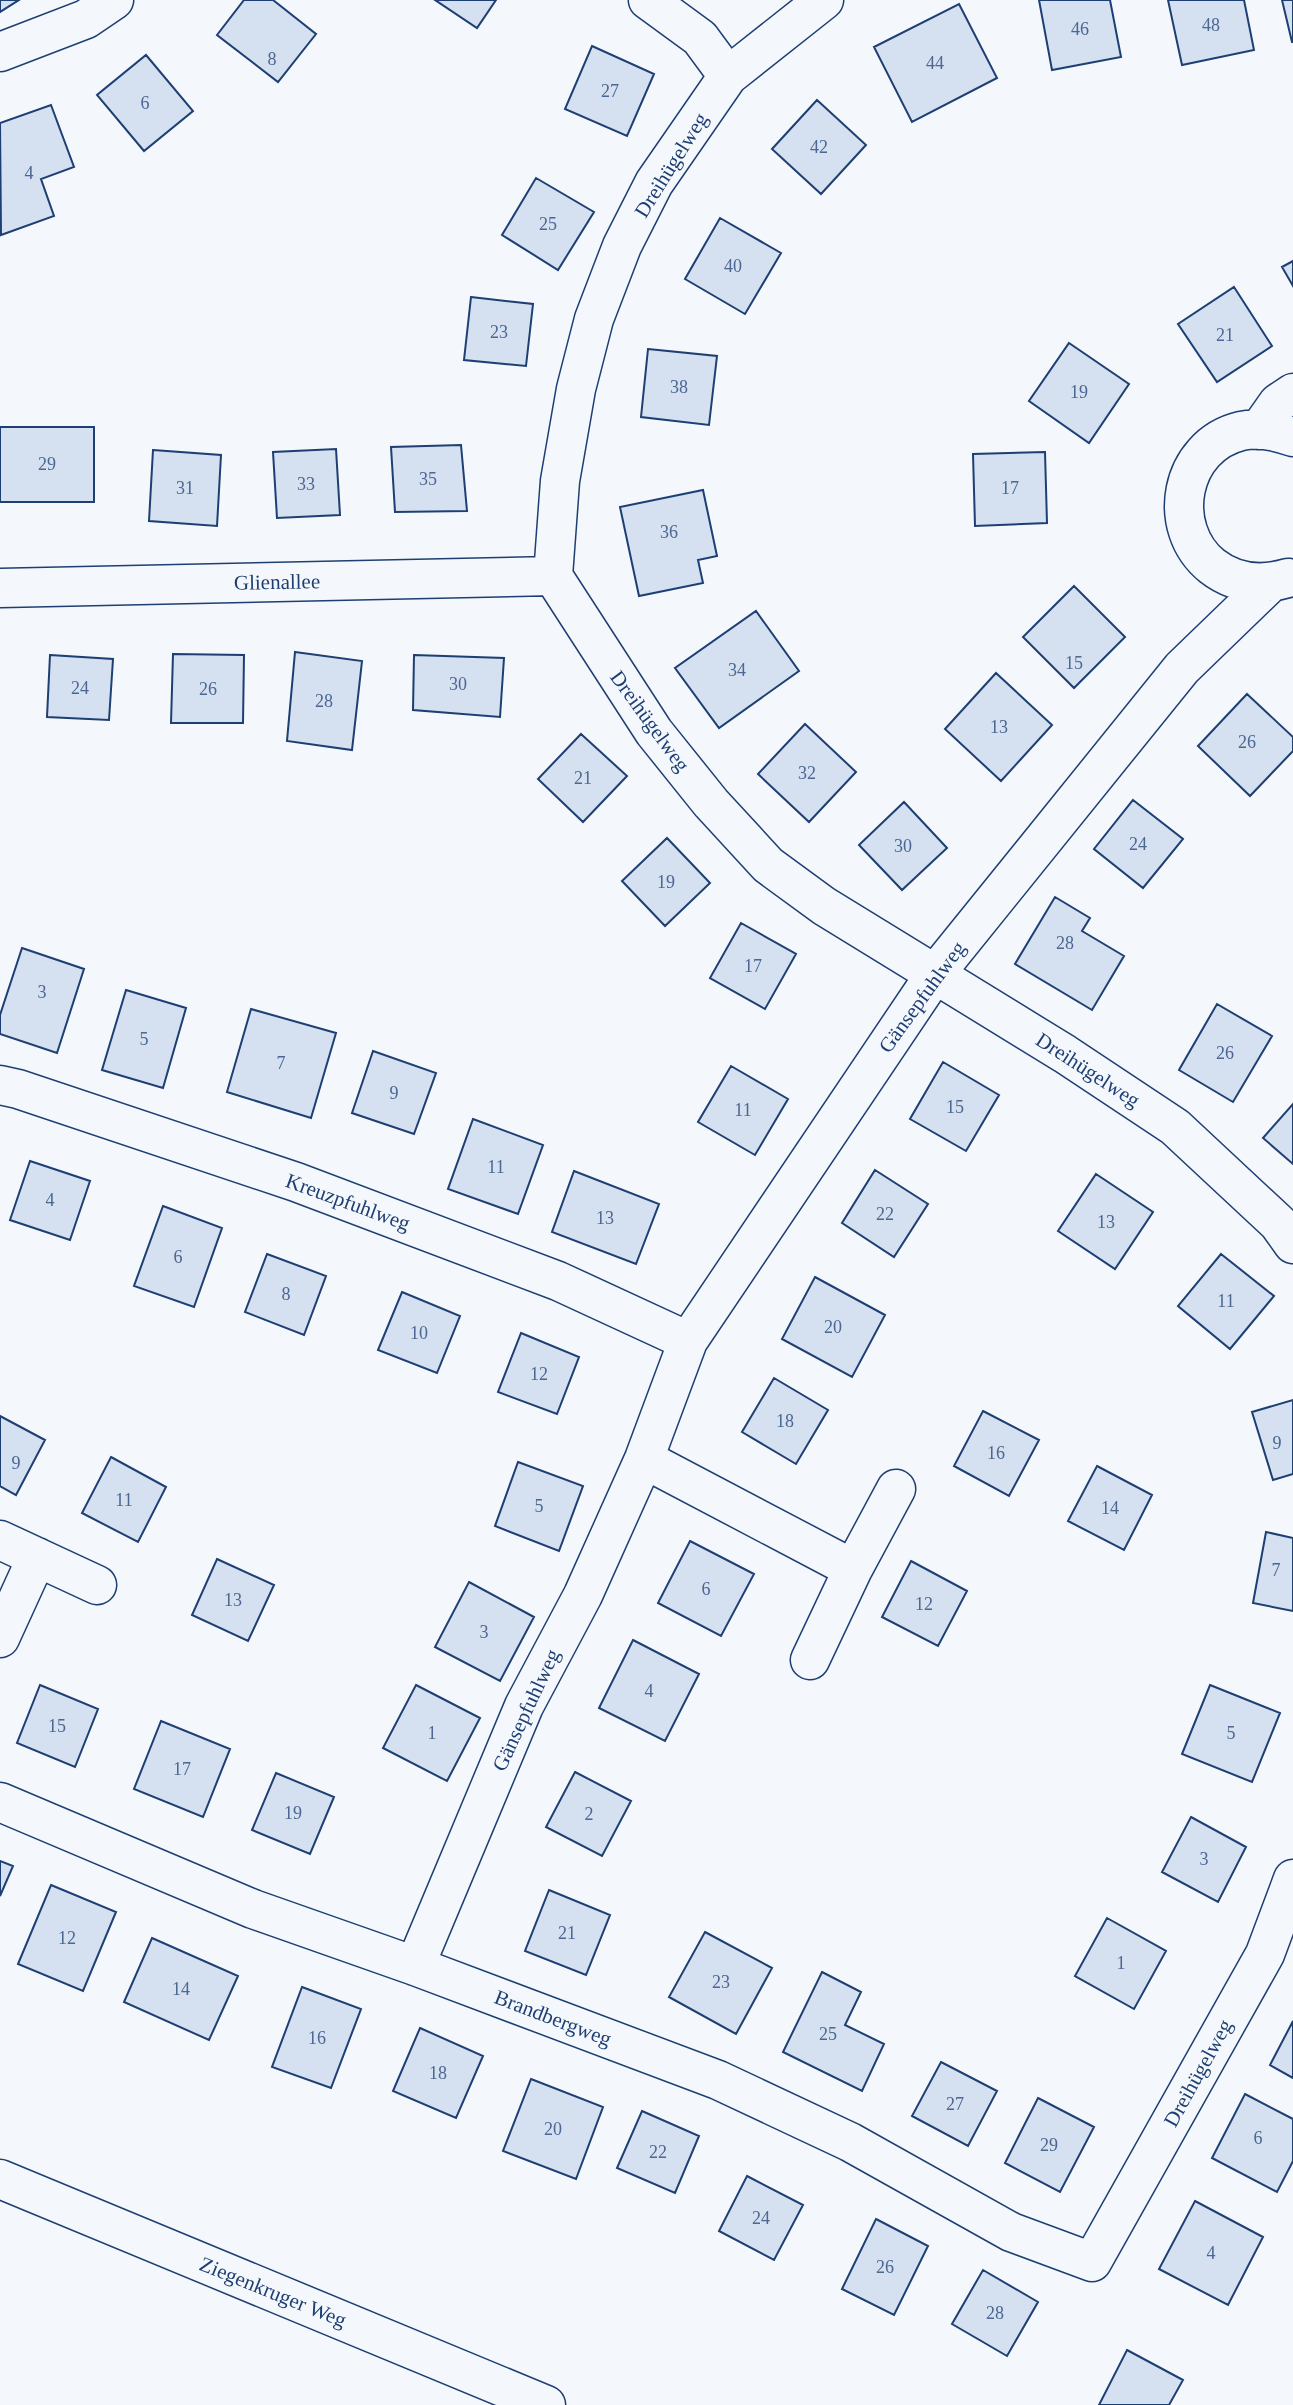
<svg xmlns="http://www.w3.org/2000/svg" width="1293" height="2405" viewBox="0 0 1293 2405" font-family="'Times New Roman',serif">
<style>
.building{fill:#d5e0f0;stroke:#1d3f73;stroke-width:2}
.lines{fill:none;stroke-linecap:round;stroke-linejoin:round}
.minor-casing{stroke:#1d3f73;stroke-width:41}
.minor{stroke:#f4f7fb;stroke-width:38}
.labels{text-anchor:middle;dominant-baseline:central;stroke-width:5;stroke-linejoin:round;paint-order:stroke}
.number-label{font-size:18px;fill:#4b6792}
.street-label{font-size:21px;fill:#1d3f73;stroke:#f4f7fb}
</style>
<rect width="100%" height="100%" fill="#f4f7fb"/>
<!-- building -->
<path class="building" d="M0,0H19L0,12Z
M244,0H273L316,34L278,82L217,35Z
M435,0H496L477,28Z
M1039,0H1110L1121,57L1052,70Z
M1168,0H1244L1254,50L1182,65Z
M1282,0H1293V42H1292Z
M959,4L997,78L912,122L874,47Z
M592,46L654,74L627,136L565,109Z
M146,55L193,111L144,151L97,95Z
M817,100L866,145L821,194L772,149Z
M51,105L74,167L41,179L54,216L1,235L0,123Z
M536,178L594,212L558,270L502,235Z
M720,218L781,253L745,314L685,279Z
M1293,261V286L1282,267Z
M1234,287L1272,346L1217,382L1178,324Z
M471,297L533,304L526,366L464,360Z
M1069,343L1129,384L1089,443L1029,401Z
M648,349L717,356L709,425L641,417Z
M0,427H94V502H0Z
M461,445L467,511L395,512L391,447Z
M336,449L340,515L277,518L273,452Z
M153,450L221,455L217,526L149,521Z
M1045,452L1047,523L975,526L973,454Z
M703,490L717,556L698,560L703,583L639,596L620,507Z
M1074,586L1125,637L1074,688L1023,637Z
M756,611L799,671L719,728L675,668Z
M295,652L362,661L352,750L287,741Z
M173,654L244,655L243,723H171Z
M50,655L113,659L109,720L47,717Z
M414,655L504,658L500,717L413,710Z
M996,673L1052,725L1001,781L945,729Z
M1247,694L1293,737V751L1250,796L1198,746Z
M805,724L856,772L809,822L758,774Z
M581,734L627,776L583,822L538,779Z
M1133,800L1183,839L1143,888L1094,849Z
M904,802L947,848L902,890L859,845Z
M667,838L710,883L665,926L622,881Z
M1055,897L1090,918L1082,931L1124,956L1092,1010L1015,964Z
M741,923L796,954L765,1009L710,978Z
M22,948L84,969L57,1053L0,1034V1015Z
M126,990L186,1008L163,1088L102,1070Z
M1217,1004L1272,1036L1233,1102L1179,1070Z
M251,1009L336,1033L311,1118L227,1092Z
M373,1051L436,1073L414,1134L352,1113Z
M943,1062L999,1095L966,1151L910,1119Z
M731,1066L788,1099L755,1155L698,1122Z
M1293,1104V1164L1263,1138Z
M473,1119L543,1145L518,1214L448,1189Z
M30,1161L90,1181L70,1240L10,1220Z
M875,1170L928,1204L894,1257L842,1223Z
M574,1171L659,1204L636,1264L552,1232Z
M1096,1174L1153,1212L1115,1269L1058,1231Z
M163,1206L222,1228L194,1307L134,1286Z
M267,1254L326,1276L304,1335L245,1312Z
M1221,1254L1274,1296L1230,1349L1178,1306Z
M815,1277L885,1315L852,1377L782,1339Z
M402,1292L460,1316L437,1373L378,1350Z
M521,1333L579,1357L557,1414L498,1392Z
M774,1378L828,1410L796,1464L742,1432Z
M1293,1400V1474L1273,1480L1252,1412Z
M983,1411L1039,1440L1009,1496L954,1466Z
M0,1416L45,1440L16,1495L0,1486Z
M111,1457L166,1487L138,1542L82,1513Z
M518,1462L583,1486L559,1551L495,1526Z
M1097,1466L1152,1495L1124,1550L1068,1521Z
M1266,1532L1293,1538V1611L1253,1603Z
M690,1541L754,1574L721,1636L658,1603Z
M217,1559L274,1585L248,1641L192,1615Z
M911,1561L967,1591L938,1646L882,1617Z
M469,1582L534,1617L500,1681L435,1647Z
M633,1640L699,1674L665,1741L599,1708Z
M40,1685L98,1709L75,1767L17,1743Z
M416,1685L480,1718L447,1781L383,1748Z
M1210,1685L1280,1713L1252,1782L1182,1754Z
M161,1721L230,1749L203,1817L134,1789Z
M575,1772L631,1801L602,1856L546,1827Z
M276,1773L334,1797L310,1854L252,1830Z
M1191,1817L1246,1847L1218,1902L1162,1872Z
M0,1861L13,1866L0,1896Z
M51,1885L116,1912L83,1991L18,1964Z
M549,1890L610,1915L586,1975L525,1951Z
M1107,1918L1166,1951L1134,2009L1075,1976Z
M705,1932L772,1968L736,2034L669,1997Z
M152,1938L238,1976L209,2040L124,2002Z
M822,1972L861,1992L845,2025L884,2044L862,2091L783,2052Z
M302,1987L361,2009L331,2088L272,2067Z
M1293,2021V2078L1270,2065Z
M420,2028L483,2056L456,2118L393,2091Z
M941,2062L997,2091L968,2146L912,2116Z
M531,2079L603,2107L576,2179L503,2151Z
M1245,2094L1293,2119V2161L1277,2192L1212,2158Z
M1038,2098L1094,2127L1060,2192L1005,2163Z
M642,2111L699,2136L675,2193L617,2168Z
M747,2176L803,2205L774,2260L719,2231Z
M1195,2201L1263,2237L1228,2305L1159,2269Z
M876,2219L928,2246L894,2315L842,2289Z
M983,2270L1038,2302L1007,2356L952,2324Z
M1127,2350L1183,2380L1169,2405H1099Z"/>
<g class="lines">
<!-- minor casing -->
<g class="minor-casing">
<path id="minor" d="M648,0L700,38L728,76
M824,0L728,76L654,183L622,246L594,319L576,389L560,481L553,576L654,732L711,803L768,865L824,906L1065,1054L1175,1127L1278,1223L1293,1244
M0,52L86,19L114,0
M1259,430L1278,403L1293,393
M1288,578C1261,586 1235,584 1212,566C1165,528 1179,446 1241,431C1258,427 1276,431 1293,437
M0,588L553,576
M0,1085L18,1089L296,1182L558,1281L688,1341
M644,1459L853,1569
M0,1540L97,1585
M0,1638L37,1557
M810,1660L853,1569L896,1489
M0,1802L253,1909L415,1966L718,2080L850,2142L1011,2232L1092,2262L1265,1954L1293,1879
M415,1966L524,1706L583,1595L644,1459L688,1341L935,974L1182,668L1270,583
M0,2179L546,2405"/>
</g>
<!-- minor -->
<use href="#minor" class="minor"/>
</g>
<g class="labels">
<!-- number labels -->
<g class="number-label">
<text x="1211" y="25">48</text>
<text x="1080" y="29">46</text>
<text x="272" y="59">8</text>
<text x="935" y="63">44</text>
<text x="610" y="91">27</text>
<text x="145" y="103">6</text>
<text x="819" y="147">42</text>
<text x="29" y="173">4</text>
<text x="548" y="224">25</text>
<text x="733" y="266">40</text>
<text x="499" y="332">23</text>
<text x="1225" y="335">21</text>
<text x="679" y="387">38</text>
<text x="1079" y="392">19</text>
<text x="47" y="464">29</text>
<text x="428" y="479">35</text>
<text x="306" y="484">33</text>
<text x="185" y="488">31</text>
<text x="1010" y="488">17</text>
<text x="669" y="532">36</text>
<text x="1074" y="663">15</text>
<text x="737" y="670">34</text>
<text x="458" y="684">30</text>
<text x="80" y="688">24</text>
<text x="208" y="689">26</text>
<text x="324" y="701">28</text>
<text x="999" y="727">13</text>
<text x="1247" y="742">26</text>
<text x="807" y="773">32</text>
<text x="583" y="778">21</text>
<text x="1138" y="844">24</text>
<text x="903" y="846">30</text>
<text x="666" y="882">19</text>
<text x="1065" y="943">28</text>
<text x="753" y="966">17</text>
<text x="42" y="992">3</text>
<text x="144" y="1039">5</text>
<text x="1225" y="1053">26</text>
<text x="281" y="1063">7</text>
<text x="394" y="1093">9</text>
<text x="955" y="1107">15</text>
<text x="743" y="1110">11</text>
<text x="496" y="1167">11</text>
<text x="50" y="1200">4</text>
<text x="885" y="1214">22</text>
<text x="605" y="1218">13</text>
<text x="1106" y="1222">13</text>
<text x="178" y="1257">6</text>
<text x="286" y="1294">8</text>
<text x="1226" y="1301">11</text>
<text x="833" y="1327">20</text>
<text x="419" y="1333">10</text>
<text x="539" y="1374">12</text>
<text x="785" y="1421">18</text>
<text x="1277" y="1443">9</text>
<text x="996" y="1453">16</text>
<text x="16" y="1463">9</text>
<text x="124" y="1500">11</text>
<text x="539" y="1506">5</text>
<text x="1110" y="1508">14</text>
<text x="1276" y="1570">7</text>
<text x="706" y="1589">6</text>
<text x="233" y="1600">13</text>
<text x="924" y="1604">12</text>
<text x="484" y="1632">3</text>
<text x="649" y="1691">4</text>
<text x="57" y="1726">15</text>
<text x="432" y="1733">1</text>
<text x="1231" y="1733">5</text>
<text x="182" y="1769">17</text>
<text x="293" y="1813">19</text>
<text x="589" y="1814">2</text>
<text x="1204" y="1859">3</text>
<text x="567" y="1933">21</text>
<text x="67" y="1938">12</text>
<text x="1121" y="1963">1</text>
<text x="721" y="1982">23</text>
<text x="181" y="1989">14</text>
<text x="828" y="2034">25</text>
<text x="317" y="2038">16</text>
<text x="438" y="2073">18</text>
<text x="955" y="2104">27</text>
<text x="553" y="2129">20</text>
<text x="1258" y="2138">6</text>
<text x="1049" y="2145">29</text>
<text x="658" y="2152">22</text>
<text x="761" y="2218">24</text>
<text x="1211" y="2253">4</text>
<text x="885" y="2267">26</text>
<text x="995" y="2313">28</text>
</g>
<!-- street labels -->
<g class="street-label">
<text transform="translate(671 165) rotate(-58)">Dreihügelweg</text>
<text transform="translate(277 582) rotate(-1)">Glienallee</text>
<text transform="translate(650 721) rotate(54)">Dreihügelweg</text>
<text transform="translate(922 997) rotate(-54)">Gänsepfuhlweg</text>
<text transform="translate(1088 1070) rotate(33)">Dreihügelweg</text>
<text transform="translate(348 1202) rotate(20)">Kreuzpfuhlweg</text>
<text transform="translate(526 1710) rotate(-65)">Gänsepfuhlweg</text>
<text transform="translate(553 2018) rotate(21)">Brandbergweg</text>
<text transform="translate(1198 2073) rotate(-61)">Dreihügelweg</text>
<text transform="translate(273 2292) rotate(22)">Ziegenkruger Weg</text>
</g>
</g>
</svg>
